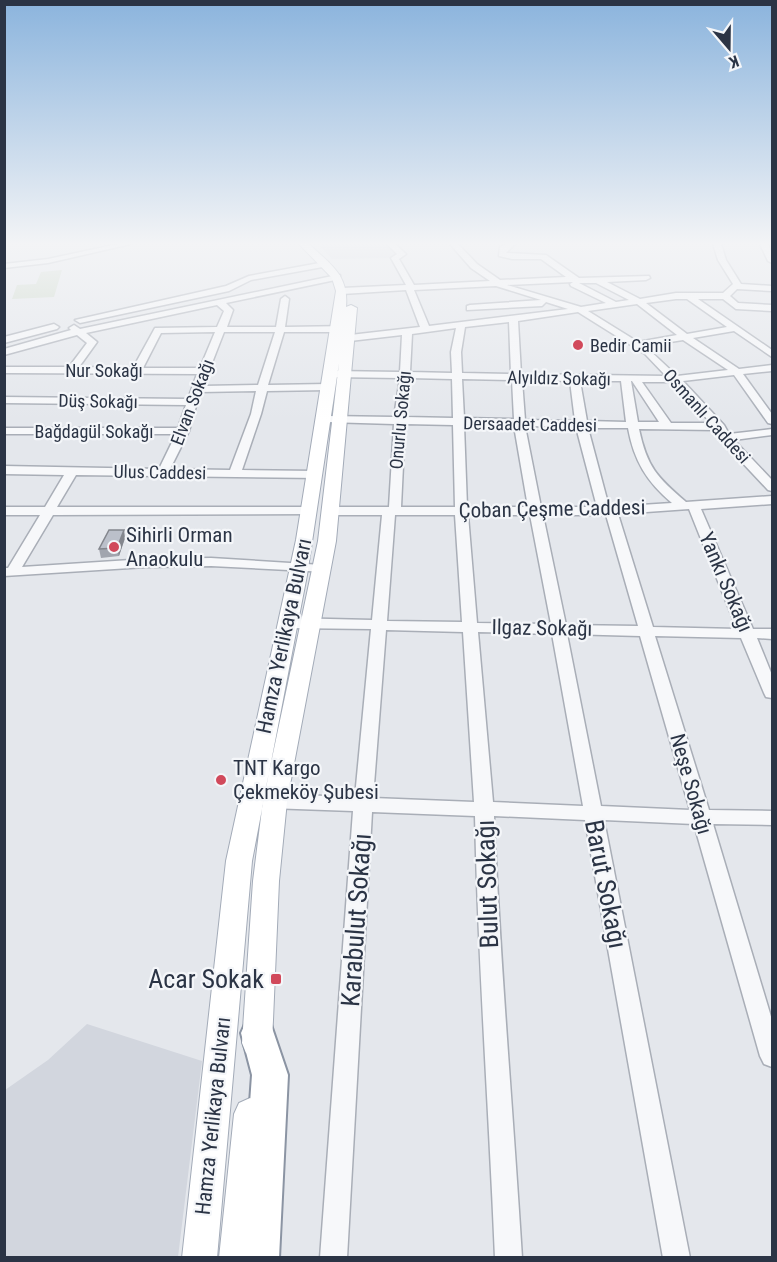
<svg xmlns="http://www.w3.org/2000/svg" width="777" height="1262" viewBox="0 0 777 1262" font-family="'Roboto Condensed',sans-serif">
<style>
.built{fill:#d2d6de}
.green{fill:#c9d6c5}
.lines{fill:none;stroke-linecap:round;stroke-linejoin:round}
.minor-casing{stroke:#a9aeb7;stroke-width:3}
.major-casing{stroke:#a3abb8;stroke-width:2}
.highway-casing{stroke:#8b94a3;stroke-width:4}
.minor{fill:#f7f8fa;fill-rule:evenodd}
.major{fill:#fff;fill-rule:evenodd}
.highway{fill:#fff;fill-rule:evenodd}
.wall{fill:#a1a5ae}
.shaded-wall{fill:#83868d}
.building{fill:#bbc0ca;stroke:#83868d;stroke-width:1.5}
.poi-dot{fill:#d1495b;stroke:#f4f6f9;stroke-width:2}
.labels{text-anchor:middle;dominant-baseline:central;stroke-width:4.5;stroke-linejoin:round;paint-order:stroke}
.far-poi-label{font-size:18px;fill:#2b3445;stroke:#f4f6f9;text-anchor:start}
.far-street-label{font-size:18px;fill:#2b3445;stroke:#f4f6f9}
.street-label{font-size:21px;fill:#2b3445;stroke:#f4f6f9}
.poi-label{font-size:21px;fill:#2b3445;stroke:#f4f6f9;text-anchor:start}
.near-street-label{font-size:26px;fill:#2b3445;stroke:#f4f6f9}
.near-poi-label{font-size:26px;fill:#2b3445;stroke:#f4f6f9;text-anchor:end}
</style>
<rect width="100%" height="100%" fill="#e4e7ec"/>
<!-- built -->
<path class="built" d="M330,244H386L396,254L391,258L332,259L319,245Z
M87,1024L202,1061L178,1257H5V1090L48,1060Z"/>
<!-- green -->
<path class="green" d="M62,270L54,297L12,299L17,285L36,284L41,272Z"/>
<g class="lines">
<!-- minor casing -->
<g class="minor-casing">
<path id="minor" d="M118,244H131L48,263L4,268V264L48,259Z
M387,244H395L406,254L399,259L414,285L490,281L471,268L450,244H458L477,264L500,280L566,277L541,259H512L499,256L500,247L506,244H515L506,253L546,255L579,278L649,276L650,278L646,280L607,282L640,299L676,293H723L733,284L718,260L713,244H721L726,260L741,284L772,286V291L737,289L730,296L738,303L772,305V311L736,309L723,299H698L772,350V357L734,331L693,338L739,369L772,365V371L743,374L772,414V424L768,423L734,375L683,381L724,425L729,434L772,429V435L734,440L772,480V491L768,490L721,440L716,430L639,429C647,467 657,477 686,502L772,496V504L701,509L753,629H772V639L757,638L772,675V698L766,697L764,693L741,638L655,636L709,810L772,811V825L713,824L772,1020V1067L764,1064L760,1056L694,824L604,820L690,1258H663L585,820L494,816C500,964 513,1110 522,1258H495C489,1110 478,963 475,816L372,812L347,1258H320L353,811L269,808L263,806L260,801L263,796L269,794L355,797L371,629L288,628L281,623L288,618L372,620L382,515H330L324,511L330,507H389L394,424L327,422L322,419L327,416L394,417L400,378L332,377L327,374L332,371L400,372L402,335L350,341L345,338L350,335L420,327L406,290L342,294L338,291L342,288L406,285L391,258L397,254ZM573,282L570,284L571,286L606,303L581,307L507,285ZM579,283H596L629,300L616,302ZM496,286L541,300L470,305L467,306V310L542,306L546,302L568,309L429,326L414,290ZM676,299H687L727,327L687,334L646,303ZM637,304L677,335L638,342L588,311ZM578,312L645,354L666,376L521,374L518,321ZM509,322L511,374L462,373L461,352L465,327ZM456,328L451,352L452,373L410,372L412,334ZM683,340L728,370L677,376L645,346ZM410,378L452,379L453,418L405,417ZM462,379L512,380L514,419L464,418ZM522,380L570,381L575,421L525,420ZM580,381H621L626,422L587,421ZM631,381H632L659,422H638ZM642,382H672L711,423H671ZM405,424L453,425L455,507H401ZM464,425L514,426L528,507H467ZM525,426L576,427L597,507H541ZM588,428H628C634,461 647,482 672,503L609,507ZM689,509L737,629L653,627L618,514ZM395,515H455L462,622L387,621ZM468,515H530L551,624L477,623ZM543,515H606L638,626L566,625ZM386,630L463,632L474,802L373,798ZM478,632L552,634L583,806L493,802ZM567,634L640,636L690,810L601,806Z
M760,244H768L772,254V263L768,261Z
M325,262H328V266L251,280L229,291L80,323L75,320L226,286L249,276Z
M337,275H340V279L226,303L233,310L227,327H276L281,299L285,296L289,299L285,327L349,326L354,329L349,332H284L268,385L328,384L333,387L328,390L267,391L261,414L242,470L315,471L319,472V478L76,475L57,507H309L313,508L315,511L313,514L53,515L22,567L146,559L211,558L322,565L327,566L329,569L327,572L211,566L146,567L4,576V568H8L40,515H4V507H45L64,475L4,474V466L159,469L176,434H4V428H178L186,405L4,403V397L188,399L197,374L4,373V367H69L87,343L77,335L4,355V349L71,330L69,328L74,325L80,329ZM217,305L224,311L217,327L155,328L133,368L79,367L97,342L86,333ZM215,332L200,368H143L161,333ZM224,332H275L258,385L203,386ZM256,391L251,414L230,470L170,469L189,431L200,392Z
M54,324L59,327L57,329L4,343V337Z"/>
</g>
<!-- major casing -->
<g class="major-casing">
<path id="major" d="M299,244H309C331,265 349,275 346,307L351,305L357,308L336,541L287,801L279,881L272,1043L268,1053L257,1057L246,1053L242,1043L253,881L263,801L318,541L339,363L307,575L252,861L217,1258H182L226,861L296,540L336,291L332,278Z
M250,1098L261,1103L266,1114L254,1258H219L234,1114L239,1103Z"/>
</g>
<!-- highway casing -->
<g class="highway-casing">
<path id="highway" d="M258,1017L270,1022L288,1075L279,1258H239L252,1075L241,1033L246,1022Z"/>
</g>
<!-- minor -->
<use href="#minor" class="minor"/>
<!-- major -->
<use href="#major" class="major"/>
<!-- highway -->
<use href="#highway" class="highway"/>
</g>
<!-- wall -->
<path class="wall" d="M125,538L119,556L101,558L99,549Z"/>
<!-- shaded-wall -->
<path class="shaded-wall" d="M124,530L125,538L119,556L117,548Z"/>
<!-- building -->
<path class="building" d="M109,530H124L117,548L99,549Z"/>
<!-- sky -->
<linearGradient id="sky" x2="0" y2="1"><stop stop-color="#8bb4dd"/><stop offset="0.58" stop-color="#f3f4f6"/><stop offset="1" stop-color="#f3f4f6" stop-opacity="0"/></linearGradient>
<rect width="777" height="420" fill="url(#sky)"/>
<!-- markers -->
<g class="poi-dot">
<circle cx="578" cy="345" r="6"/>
<circle cx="114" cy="547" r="6"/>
<circle cx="221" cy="780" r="6"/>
<rect x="270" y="973" width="12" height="12" rx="3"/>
</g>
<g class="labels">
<!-- far-poi labels -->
<g class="far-poi-label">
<text x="590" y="345">Bedir Camii</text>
</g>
<!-- far-street labels -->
<g class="far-street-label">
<text x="104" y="370">Nur Sokağı</text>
<text transform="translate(559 378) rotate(1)">Alyıldız Sokağı</text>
<text transform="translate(98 401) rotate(1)">Düş Sokağı</text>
<text transform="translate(192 402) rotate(-69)">Elvan Sokağı</text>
<text transform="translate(707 416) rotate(48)">Osmanlı Caddesi</text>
<text transform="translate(400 420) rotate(-85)">Onurlu Sokağı</text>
<text transform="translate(530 424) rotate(1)">Dersaadet Caddesi</text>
<text x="94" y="431">Bağdagül Sokağı</text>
<text transform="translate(160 472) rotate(1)">Ulus Caddesi</text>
</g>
<!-- street labels -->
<g class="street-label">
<text transform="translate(552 509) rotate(-1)">Çoban Çeşme Caddesi</text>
<text transform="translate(726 582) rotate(67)">Yankı Sokağı</text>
<text transform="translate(542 628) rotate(1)">Ilgaz Sokağı</text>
<text transform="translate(284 636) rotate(-78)">Hamza Yerlikaya Bulvarı</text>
<text transform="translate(691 784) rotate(74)">Neşe Sokağı</text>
<text transform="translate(213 1116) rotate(-84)">Hamza Yerlikaya Bulvarı</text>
</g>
<!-- poi labels -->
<g class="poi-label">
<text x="126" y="535">Sihirli Orman<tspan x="126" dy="24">Anaokulu</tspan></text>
<text x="233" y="768">TNT Kargo<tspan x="233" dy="24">Çekmeköy Şubesi</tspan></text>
</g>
<!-- near-street labels -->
<g class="near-street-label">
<text transform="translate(487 884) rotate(-92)">Bulut Sokağı</text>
<text transform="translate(606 884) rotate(79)">Barut Sokağı</text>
<text transform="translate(356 920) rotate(-86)">Karabulut Sokağı</text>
</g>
<!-- near-poi labels -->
<g class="near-poi-label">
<text x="264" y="979">Acar Sokak</text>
</g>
</g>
<!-- border -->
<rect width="777" height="1262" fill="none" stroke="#2b3445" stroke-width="12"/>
<!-- north arrow -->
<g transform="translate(729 48) rotate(160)" stroke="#f4f6f9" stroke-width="4.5" paint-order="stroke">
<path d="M0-4.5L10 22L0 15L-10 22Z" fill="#2b3445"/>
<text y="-9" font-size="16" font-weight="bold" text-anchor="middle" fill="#2b3445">K</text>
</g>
</svg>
